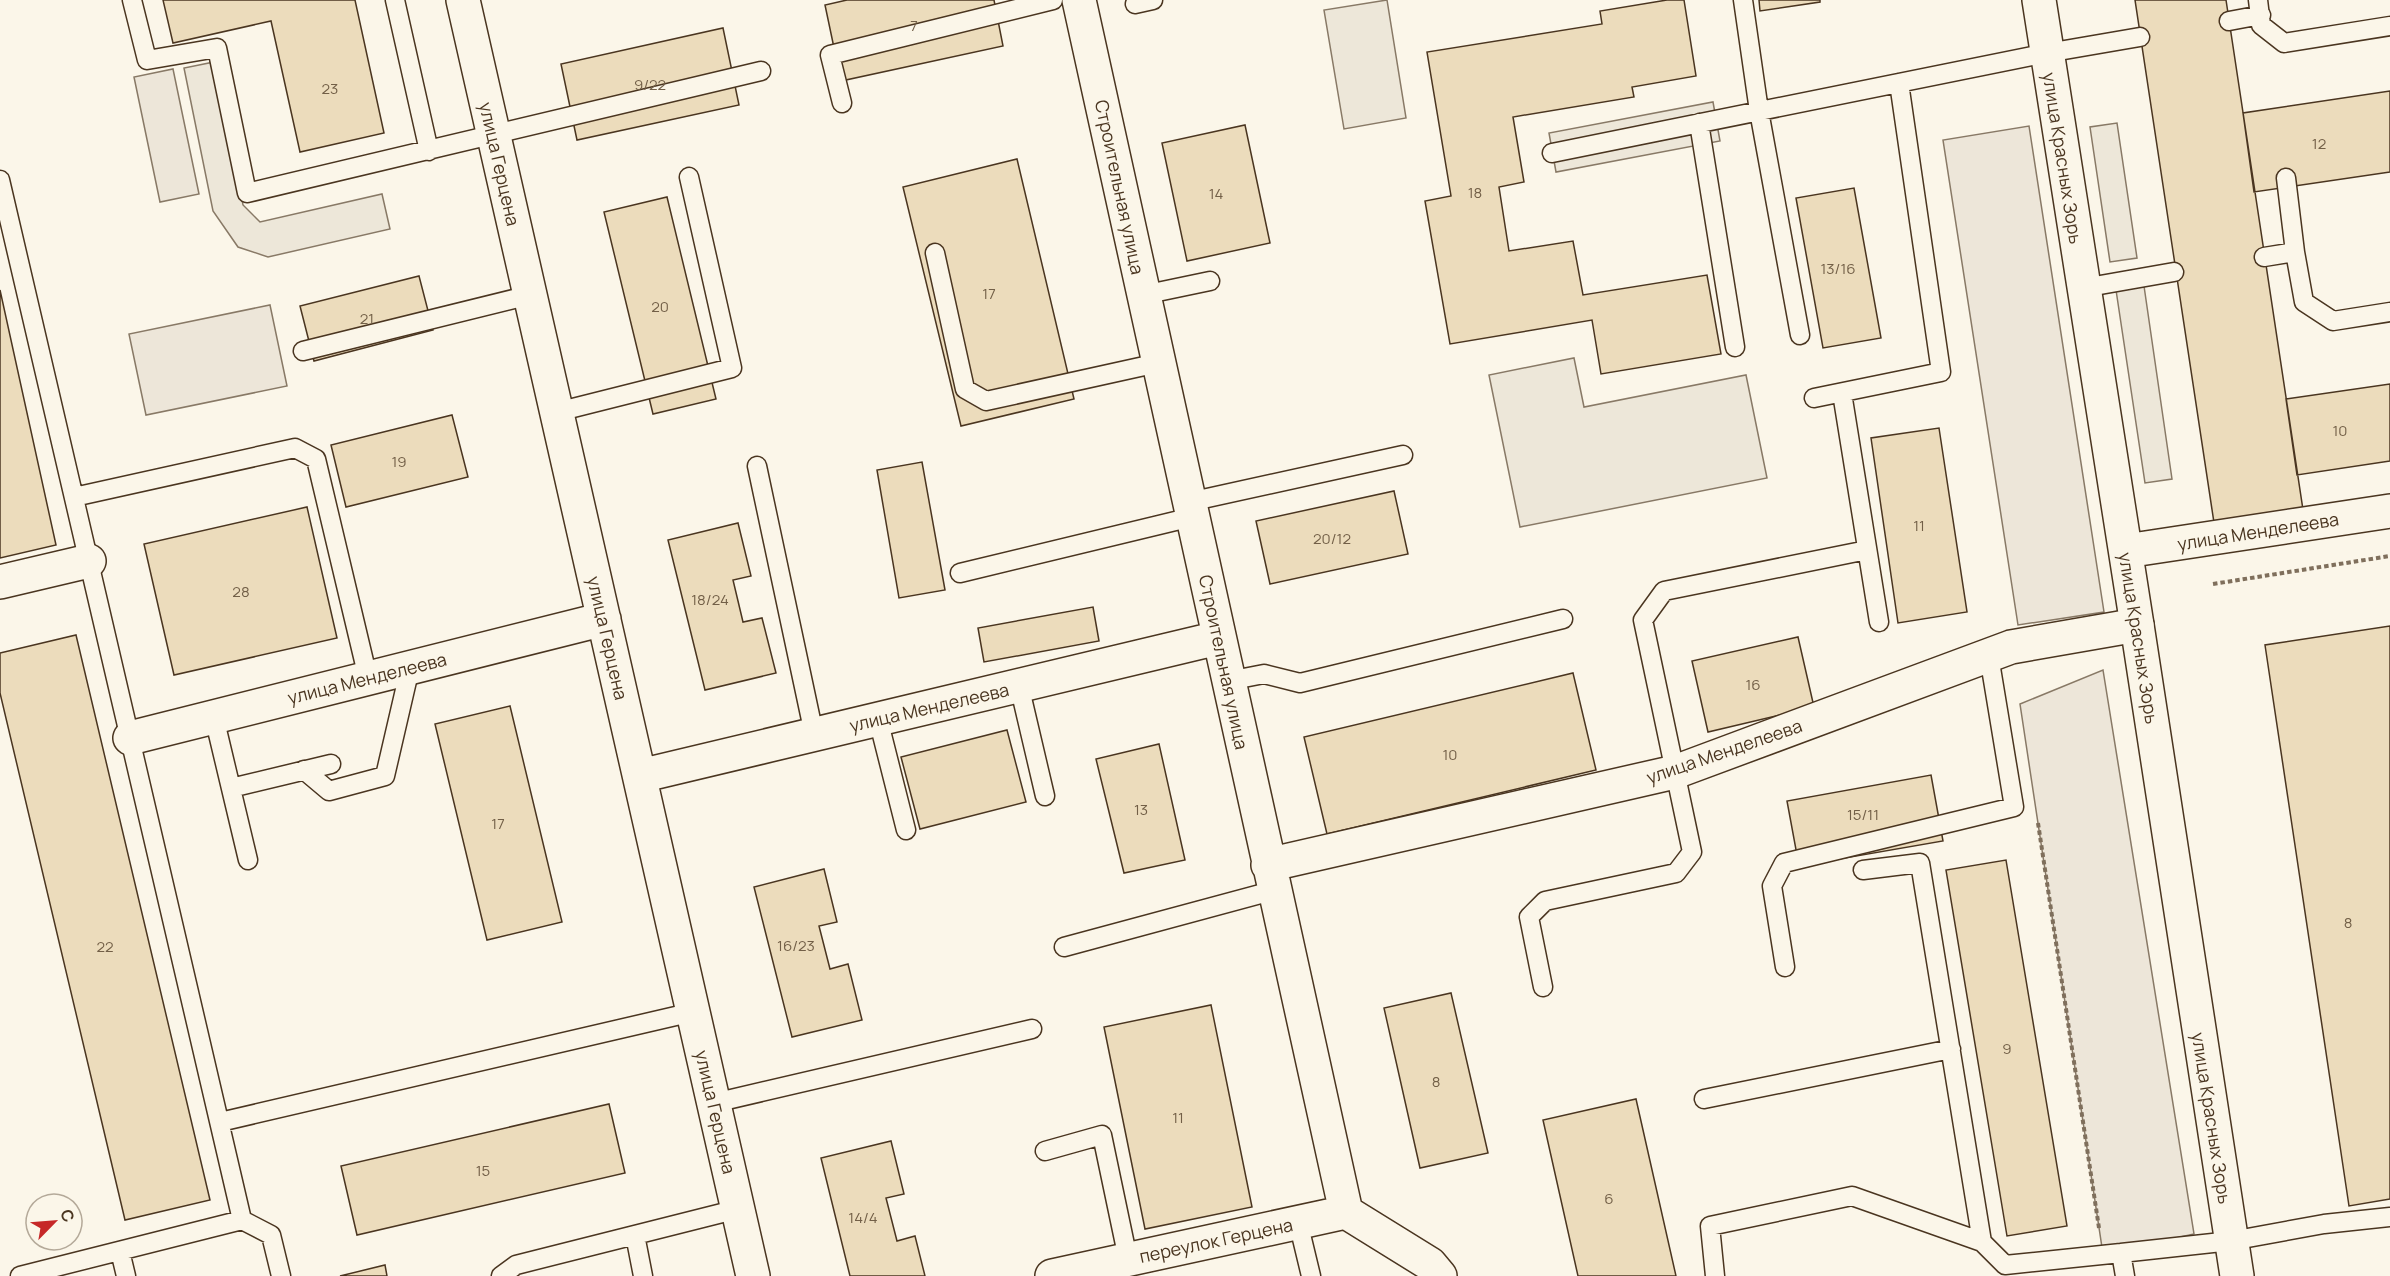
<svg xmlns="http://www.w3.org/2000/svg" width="2390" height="1276" viewBox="0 0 2390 1276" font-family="Manrope,sans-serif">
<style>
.green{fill:#ede6d9;stroke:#887966;stroke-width:1.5}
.parking{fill:#ede7d9;stroke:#887966;stroke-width:1.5}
.building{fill:#ecdcbc;stroke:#4a3520;stroke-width:1.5}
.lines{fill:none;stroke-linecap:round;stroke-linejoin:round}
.service-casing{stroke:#4a3520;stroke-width:21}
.minor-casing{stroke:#4a3520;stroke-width:36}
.tertiary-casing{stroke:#4a3520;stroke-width:36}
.path{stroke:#7f6f5c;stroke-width:4;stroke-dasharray:4.5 3;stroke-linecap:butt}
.service{stroke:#fbf6e9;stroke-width:18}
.minor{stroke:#fbf6e9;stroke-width:33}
.tertiary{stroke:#fbf6e9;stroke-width:33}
.labels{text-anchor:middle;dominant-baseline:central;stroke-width:4.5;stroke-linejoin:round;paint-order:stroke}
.number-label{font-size:15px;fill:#725f47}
.street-label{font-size:18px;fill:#4a3520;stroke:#fbf6e9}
</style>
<rect width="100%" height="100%" fill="#fbf6e9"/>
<!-- green -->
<path class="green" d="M173,69L199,194L160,202L134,77Z
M2029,126L2104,612L2018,625L1943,140Z
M270,305L287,386L146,415L129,334Z
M2103,670L2194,1234L2103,1254L2020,704Z"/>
<!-- parking -->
<path class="parking" d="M1387,0L1406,118L1344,129L1324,10Z
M214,62L243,205L260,222L382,194L390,229L268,257L238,247L213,211L184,68Z
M1713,102L1720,141L1556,172L1549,133Z
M2117,123L2137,258L2110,262L2090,127Z
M2144,286L2172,479L2145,483L2116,290Z
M1574,358L1584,407L1746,375L1767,478L1520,527L1489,375Z"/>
<!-- building -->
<path class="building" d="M163,0H355L384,133L300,152L271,21L173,43Z
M847,0H994L1003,46L841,81L825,5Z
M1667,0H1684L1696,76L1632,87L1634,97L1513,117L1524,182L1499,187L1509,251L1573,241L1583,295L1707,275L1721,354L1601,374L1592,320L1450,344L1425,201L1451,196L1427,52L1602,24L1600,11Z
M1759,0H1820V2L1760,11Z
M2135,0H2226L2305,523L2216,536Z
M723,28L739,105L577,140L561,64Z
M2390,91V172L2254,192L2243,113Z
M1245,125L1270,243L1187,261L1162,143Z
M1017,159L1074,399L961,426L903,187Z
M1854,188L1881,338L1823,348L1796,198Z
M667,197L716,399L653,414L604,212Z
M419,276L433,330L314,361L300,306Z
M0,290L56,545L0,558Z
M2390,384V461L2297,475L2286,399Z
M452,415L468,477L346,507L331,445Z
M1939,428L1967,612L1898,623L1871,438Z
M922,462L945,590L899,598L877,470Z
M1394,491L1408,554L1270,584L1256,521Z
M307,507L337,638L174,675L144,544Z
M738,523L751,576L733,580L743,622L762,618L776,673L705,690L668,540Z
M1093,607L1099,641L984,662L978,628Z
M2390,626V1199L2349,1206L2265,645Z
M76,635L210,1200L125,1220L0,693V653Z
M1798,637L1814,707L1708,732L1692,661Z
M1573,673L1596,770L1327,834L1304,737Z
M510,706L562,922L487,940L435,724Z
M1007,730L1026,802L920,829L901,757Z
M1159,744L1185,860L1124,873L1096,759Z
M1931,775L1943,841L1799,866L1787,801Z
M2006,860L2067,1226L2007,1236L1946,870Z
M824,869L837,922L819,926L830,969L848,964L862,1020L792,1037L754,887Z
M1451,993L1488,1153L1420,1168L1384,1008Z
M1211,1005L1252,1207L1145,1229L1104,1027Z
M1636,1099L1676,1276H1578L1543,1120Z
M609,1104L625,1173L357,1235L341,1166Z
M891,1141L904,1194L886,1198L897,1241L915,1236L925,1276H850L821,1158Z
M385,1265L387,1276H340Z"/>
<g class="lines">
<!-- service casing -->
<g class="service-casing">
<path id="service" d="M132,0L147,60L217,48L247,193L761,71
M395,0L429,151
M1743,0L1759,111L1800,335
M2258,0L2261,25L2284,43L2390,26
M1135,4L1153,0
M2229,21L2261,15
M842,103L830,55L1053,0
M1699,123L1735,347
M1552,153L2047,53L2140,37
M2286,178L2295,252
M0,180L242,1220
M935,253L965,389L986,401L1158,363
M2264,257L2295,252L2304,302L2333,321L2390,312
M2083,288L2174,272
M1143,295L1210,281
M303,351L530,295
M1842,393L1879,622
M1814,398L1941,372L1899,83
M557,412L732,368L689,177
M757,466L814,734
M74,497L295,448L316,459L368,678
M1189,502L1403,455
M960,573L1192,517
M1228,681L1264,674L1300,683L1563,619
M1019,685L1045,796
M214,717L248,860
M878,719L906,830
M304,770L329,791L385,776L410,668
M231,788L331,764
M1863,870L1920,863L1982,1242L2005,1265L2121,1253
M1064,947L1275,890
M1785,967L1772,886L1784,863L2014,807L1989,656
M1543,987L1529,917L1545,901L1676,873L1692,852L1643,620L1664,591L1867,550
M1704,1099L1951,1049
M714,1103L1032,1029
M220,1122L693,1012
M1045,1151L1102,1135L1128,1259
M1298,1222L1311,1276
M635,1235L643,1276
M120,1251L126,1276
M20,1276L242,1220L271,1235L281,1276
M501,1276L516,1265L738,1209
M1715,1276L1710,1226L1852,1196L1982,1242
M2125,1276L2121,1253L2231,1241L2324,1224L2390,1217"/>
</g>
<!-- minor casing -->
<g class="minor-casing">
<path id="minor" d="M463,0L753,1276
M1079,0L1346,1212L1430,1264L1440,1276
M0,582L89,561
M130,738L604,619
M640,776L1218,638
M1268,865L1675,772L2011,647L2137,625
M1052,1276L1346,1212"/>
</g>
<!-- tertiary casing -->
<g class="tertiary-casing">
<path id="tertiary" d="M2039,0L2137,625L2237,1276
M2126,551L2390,511"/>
</g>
<!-- path -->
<path class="path" d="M2213,584L2390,556
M2038,823L2099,1228"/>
<!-- service -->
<use href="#service" class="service"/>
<!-- minor -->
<use href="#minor" class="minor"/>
<!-- tertiary -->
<use href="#tertiary" class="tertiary"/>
</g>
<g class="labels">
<!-- number labels -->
<g class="number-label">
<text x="914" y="25">7</text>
<text x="650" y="84">9/22</text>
<text x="330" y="88">23</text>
<text x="2319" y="143">12</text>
<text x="1475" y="192">18</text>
<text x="1216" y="193">14</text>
<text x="1838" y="268">13/16</text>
<text x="989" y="293">17</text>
<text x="660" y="306">20</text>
<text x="367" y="318">21</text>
<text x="2340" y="430">10</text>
<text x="399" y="461">19</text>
<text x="1919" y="525">11</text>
<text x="1332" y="538">20/12</text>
<text x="241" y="591">28</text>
<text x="710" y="599">18/24</text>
<text x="1753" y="684">16</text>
<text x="1450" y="754">10</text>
<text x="1141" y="809">13</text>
<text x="1863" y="814">15/11</text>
<text x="498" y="823">17</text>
<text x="2348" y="922">8</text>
<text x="796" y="945">16/23</text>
<text x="105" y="946">22</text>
<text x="2007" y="1048">9</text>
<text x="1436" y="1081">8</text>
<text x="1178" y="1117">11</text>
<text x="483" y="1170">15</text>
<text x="1609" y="1198">6</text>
<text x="863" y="1217">14/4</text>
</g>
<!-- street labels -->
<g class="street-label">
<text transform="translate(2063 158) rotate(81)">улица Красных Зорь</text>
<text transform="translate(500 164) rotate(77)">улица Герцена</text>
<text transform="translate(1120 187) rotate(78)">Строительная улица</text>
<text transform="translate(2258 531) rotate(-9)">улица Менделеева</text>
<text transform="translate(608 638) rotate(77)">улица Герцена</text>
<text transform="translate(2139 638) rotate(81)">улица Красных Зорь</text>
<text transform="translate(1224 662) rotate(78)">Строительная улица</text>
<text transform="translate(367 678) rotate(-14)">улица Менделеева</text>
<text transform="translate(929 707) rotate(-13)">улица Менделеева</text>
<text transform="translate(1724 751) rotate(-19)">улица Менделеева</text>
<text transform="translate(716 1112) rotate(77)">улица Герцена</text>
<text transform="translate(2212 1118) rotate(81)">улица Красных Зорь</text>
<text transform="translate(1216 1240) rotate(-12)">переулок Герцена</text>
</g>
</g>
<!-- north arrow -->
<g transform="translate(54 1222) rotate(65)"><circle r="28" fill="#fbf6e9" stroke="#b4a999" stroke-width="1.5"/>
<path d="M0-4.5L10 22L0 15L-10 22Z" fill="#c62828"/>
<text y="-9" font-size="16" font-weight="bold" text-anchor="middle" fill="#4a3520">С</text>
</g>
</svg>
